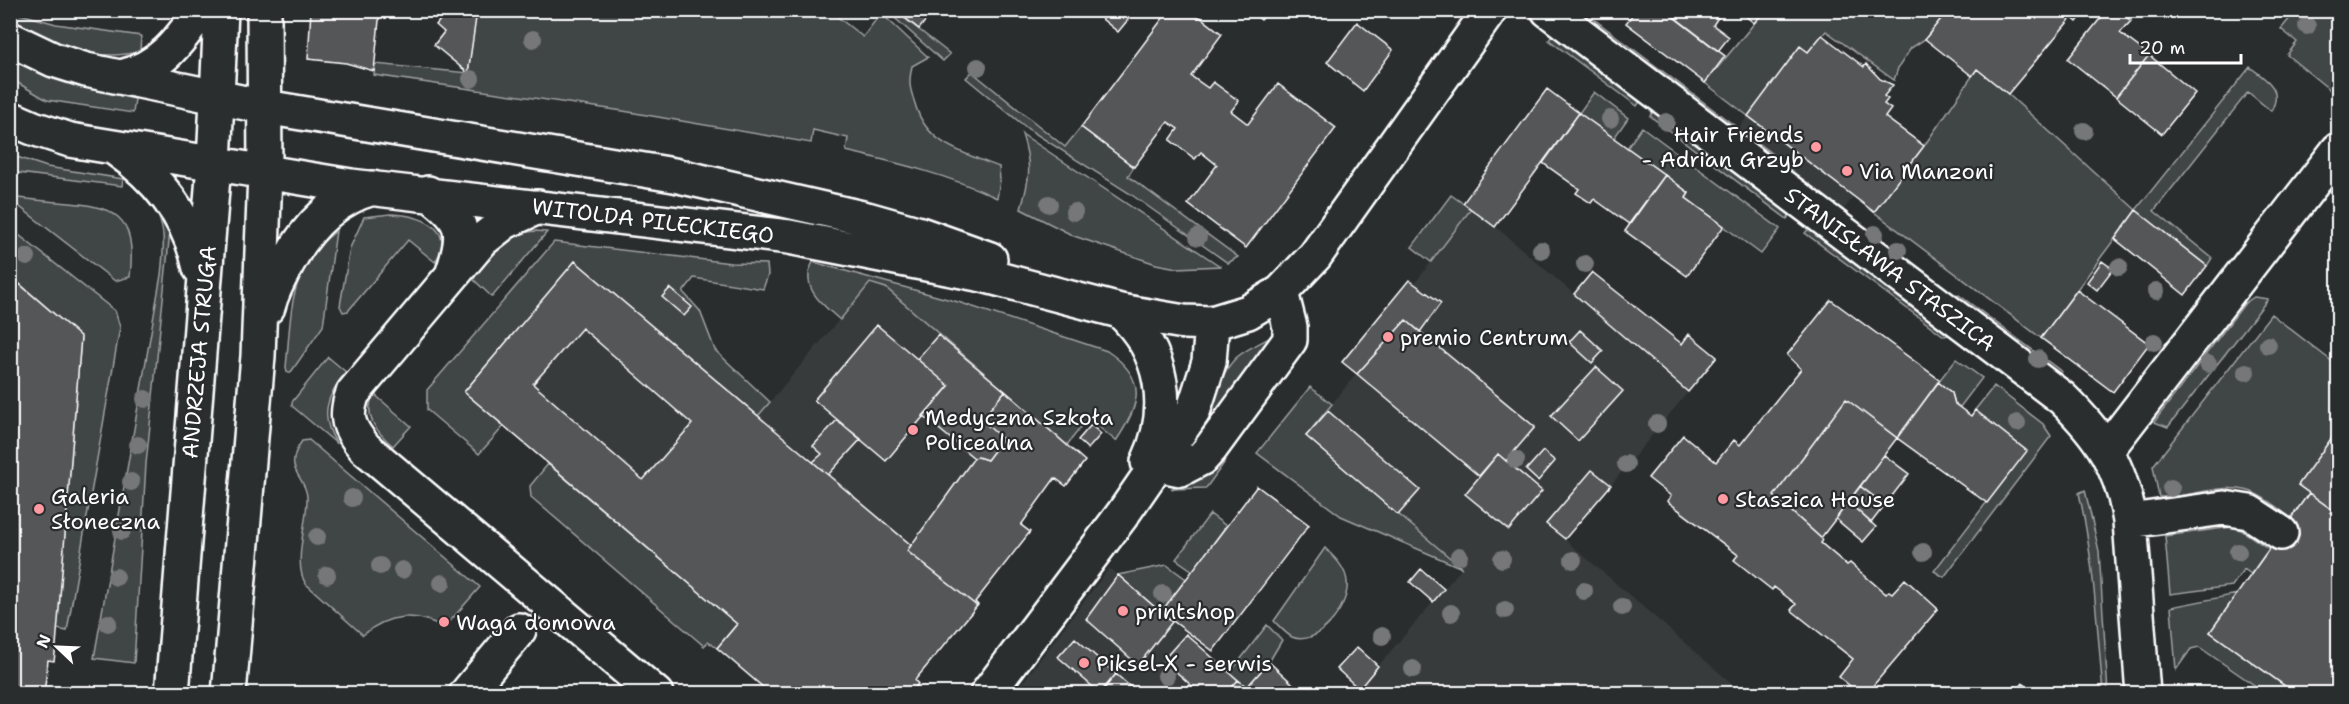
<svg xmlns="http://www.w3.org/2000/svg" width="2349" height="704" viewBox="0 0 2349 704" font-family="'Shantell Sans',sans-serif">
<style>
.built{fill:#373a3b}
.green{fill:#414445;stroke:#a0a2a2;stroke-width:1.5}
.building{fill:#555758;stroke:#fff;stroke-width:1.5;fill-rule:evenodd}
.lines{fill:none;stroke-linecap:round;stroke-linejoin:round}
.minor-casing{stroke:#fff;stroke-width:38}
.minor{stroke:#2a2d2e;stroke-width:33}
.tree{fill:#757778}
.poi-dot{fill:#ff9aa2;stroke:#2a2d2e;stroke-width:2}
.labels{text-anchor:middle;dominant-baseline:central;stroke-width:4.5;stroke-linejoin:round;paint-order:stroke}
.poi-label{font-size:22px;fill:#fff;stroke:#2a2d2e;text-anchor:start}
.street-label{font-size:22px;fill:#fff;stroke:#2a2d2e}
</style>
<rect width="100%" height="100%" fill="#2a2d2e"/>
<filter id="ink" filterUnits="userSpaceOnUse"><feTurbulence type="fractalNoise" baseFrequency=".0167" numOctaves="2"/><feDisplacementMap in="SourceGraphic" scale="12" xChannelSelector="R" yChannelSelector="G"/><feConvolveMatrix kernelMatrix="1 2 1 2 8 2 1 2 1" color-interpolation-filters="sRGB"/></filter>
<g filter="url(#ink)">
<!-- built -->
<path class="built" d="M1748,116L1854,196L1841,213L1769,159L1772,154L1738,129Z
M1471,209L1496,227L1688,392L1611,485L1592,470L1547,524L1743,693H1355L1462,568L1306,436L1356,374L1342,362L1409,280L1415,283Z
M870,283L886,287L1085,461L1066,486L1055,479L1021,524L1030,532L975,602L978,605L977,606L907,551L911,545L758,416Z
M582,328L692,424L643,480L533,384Z
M1109,568L1118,575L1086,619L1138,664L1172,622L1186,634L1163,660L1201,693L1014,694Z"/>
<!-- green -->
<path class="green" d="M1920,10L1948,11L1925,39L1911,48L1898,68L1894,80L1826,31L1808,52L1800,47L1748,116L1705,83L1761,15L1756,11Z
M10,11L56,24L141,36L140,51C95,64 52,43 13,23L11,21Z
M476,11H830L863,37L881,13L928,57L912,66C908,85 910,88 916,107C928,145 964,153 999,167L1000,181L997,198C949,175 898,163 846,151L848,138L813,130L811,143L623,111L374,75L375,64L468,73Z
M887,11H895L950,54L943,61Z
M1574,11H1583L1772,154L1769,159Z
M2296,11H2338V88L2330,90L2287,55L2297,42L2281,29Z
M1554,33L1641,100L1637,106L1549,40Z
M11,59C50,81 91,90 135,99L133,113L47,100L11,79Z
M2250,67C2266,80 2284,88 2271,111L2248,92L2154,211L2212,258L2207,266L2136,210L2041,338L1874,212L1924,146L1977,69L2008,94L2136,210Z
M972,72L1065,147L1081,127L1134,167L1128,176L1238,257L1228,263L1129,193L1028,129L966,78Z
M1594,92L1628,118L1614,138L1579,113Z
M1655,109L1791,213L1787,219L1650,116Z
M1642,127L1780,229L1761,254L1686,198L1689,193L1627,148Z
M1022,134L1220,266L1177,268L1156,264L1074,236L1021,209C1030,177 1032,166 1022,134Z
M11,155L47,167L123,179L122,186L11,172Z
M150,195L170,231L146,464L134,663L94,658L161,275C165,237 166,231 150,195Z
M1451,195L1471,209L1431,262L1412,247Z
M10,197C26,199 42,201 58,202C115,206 137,213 130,277L115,281L11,200Z
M391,214C418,215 458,227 435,262L408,240L348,311L343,312L340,306L350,248L364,217Z
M1810,227L1954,334L1944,336L1805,233Z
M10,228L115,311L120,327L67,631L57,629L81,337L11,276Z
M336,231L323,326L291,372H287L286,367C292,312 287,269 336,231Z
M536,231L547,232L492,297L474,280L475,276C494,255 506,233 536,231Z
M554,242L731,263L767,264L768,275L763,289L694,278L683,292L700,311L715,350L770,402L758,416L575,261L464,392L504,426L479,454L427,410V390Z
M813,262L958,302L1107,351C1149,379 1140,405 1116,441L1088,418L1067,445L886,288L870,283L840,320C823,305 799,288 813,262Z
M1959,295L2062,372L2057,378L1955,300Z
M2254,297L2268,299L2168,427L2154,422L2245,303Z
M2271,314L2338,366V429L2298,485L2309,493L2291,518C2279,509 2266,498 2252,492C2223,481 2189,499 2159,497L2153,466Z
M1275,335L1206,428C1214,405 1218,374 1237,357C1248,348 1262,342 1275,335Z
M328,357L346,372C326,396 319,417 337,444L292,406V402Z
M1956,359L1982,378L1960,407L1955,404L1952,393L1938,382Z
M1994,386L2043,424L2051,436L1944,577L1934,571L2026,451L1975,410Z
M1310,387L1332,404L1306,436L1462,568L1341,516L1257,453Z
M374,394L411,426L393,446C377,432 362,416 374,394Z
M309,440L480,587L444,628C417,611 387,614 363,635L306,584C292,564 308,521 307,497C306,475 281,471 302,441Z
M1218,462L1224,463L1206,488L1171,489Z
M548,464L737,624L717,648L708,642L704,646L531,497L530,486Z
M2085,490L2099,551L2108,693H2103C2097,626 2094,559 2079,493Z
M1210,514L1226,526L1193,571L1176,559Z
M2232,527L2241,530L2269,549L2251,574L2244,569L2232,586L2170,594L2165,536Z
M1325,548C1335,558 1346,568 1347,582C1350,606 1318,648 1292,637C1286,634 1279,626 1274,621Z
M1167,565L1186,579L1161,612L1118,575Z
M2237,594L2210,632L2296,693H2266L2199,647L2191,649L2176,670L2171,607Z
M1267,625L1282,640L1269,662L1247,687L1230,673Z"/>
<!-- building -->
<path class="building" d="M311,10H380L374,71L346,63L308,59Z
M448,10L477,11L468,73L434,45L444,32L436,25Z
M895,10H934L919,29Z
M1091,10H1136L1118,32Z
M1169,10H1191L1222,34L1191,76L1208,88L1213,82L1239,101L1231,111L1248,124L1278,84L1336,128L1246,248L1188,204L1217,165L1201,152L1195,159L1170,140L1178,129L1168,122L1134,167L1081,127Z
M1249,10H1270L1261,20Z
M1636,10H1665L1725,56L1705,83L1626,23Z
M1681,10H1723L1713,25L1729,37L1718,51L1675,18Z
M1744,10H1756L1761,15L1754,23L1742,13Z
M1948,10H2063L2072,17L2008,94L1977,69L1972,76L1925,39Z
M2063,10H2086L2077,22Z
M2107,10H2118L2131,21L2120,33L2149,55L2116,97L2068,59Z
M1357,22L1393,50L1363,91L1327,62Z
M1822,35L1864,67L1866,64L1880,79L1893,85L1884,96L1888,99L1884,104L1891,109L1885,117L1924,146L1874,212L1748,116L1800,46L1808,52Z
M2149,55L2195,93L2162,134L2116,97Z
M1547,89L1579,113L1495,227L1463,203Z
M1579,113L1665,175L1629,224L1594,199L1591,203L1576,193L1579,189L1543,163Z
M1665,175L1689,193L1686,198L1724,226L1687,276L1625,231Z
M2136,210L2207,266L2185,295L2115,239Z
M575,261L911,545L907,551L977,606L915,680L918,684L910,694H771L717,648L737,624L464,392ZM582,328L692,424L643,480L533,384Z
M2102,261L2113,269L2097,290L2087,282Z
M1592,272L1682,344L1689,334L1717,357L1688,392L1574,294Z
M10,276L81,337L56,646L54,661L48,660L44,694H10Z
M1409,280L1441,303L1420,332L1406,320L1357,374L1342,362Z
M670,288L692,307L684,316L662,297Z
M2077,290L2149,344L2113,392L2041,338Z
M1831,300L1940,380L1897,438L1846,399L1774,496L1823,540L1821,543L1847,565L1850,563L1886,594L1889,591L1892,593L1905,579L1938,609L1866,694H1860L1839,677L1853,659L1791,610L1796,604L1774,587L1772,590L1734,560L1738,555L1667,501L1671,496L1648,478L1683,435L1716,462L1734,440L1740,445L1801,369L1787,355Z
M1406,320L1535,427L1506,461L1498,454L1479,476L1357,374Z
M877,325L949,386L886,461L814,400Z
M1580,330L1603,351L1592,363L1569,342Z
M938,335L1005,391L981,420L1003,439L987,460L978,457L974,458L923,416L949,386L917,359Z
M1596,367L1623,391L1578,441L1551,416Z
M1938,382L1952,393L1955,404L1971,416L1975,410L2027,451L1987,503L1897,438Z
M1005,391L1085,461L1066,486L1055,478L1021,525L1030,532L975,602L978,605L977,606L907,551L974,458L978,457L987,460L1003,439L981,420Z
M1846,399L1897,438L1821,538L1774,496Z
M1328,411L1420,490L1398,515L1306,436Z
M837,420L861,439L828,475L813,462L822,454L813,446Z
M1091,425L1101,434L1088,449L1078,440Z
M2338,429V514L2298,485Z
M1543,451L1555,461L1538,481L1526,470Z
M1498,454L1542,491L1509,530L1465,494Z
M1884,455L1909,474L1885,505L1860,486Z
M1592,470L1611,485L1565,539L1546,524Z
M1257,486L1309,525L1213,651L1161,612Z
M1860,486L1885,505L1871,523L1848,502Z
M2309,493L2338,514V618L2335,623L2338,625V631L2333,640L2338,644V694H2296L2210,632Z
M1848,502L1876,527L1863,542L1836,519Z
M1421,569L1444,589L1433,602L1410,582Z
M1118,575L1172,622L1138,665L1086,619Z
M1186,634L1238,680L1226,694H1201L1163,660Z
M1075,638L1116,674L1100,693L1058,657Z
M1357,647L1378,666L1359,689L1337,669Z
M1269,662L1304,694H1254L1247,687Z
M1116,674L1138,694H1100Z
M1238,680L1247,687L1254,694H1226Z
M2023,683L2032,691L2030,694H2014Z"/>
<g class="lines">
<!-- minor casing -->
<g class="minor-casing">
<path id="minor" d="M1548,10L2062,398C2101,436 2121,466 2130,521L2143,694
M10,39L54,60L86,70L265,107L674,175L867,219L920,234L990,259
M121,77C160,68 179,42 201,10
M10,118L33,128L70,140L351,186L789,237L983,275L1120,311L1184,322L1212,323L1248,312L1281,292L1315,256L1490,10
M116,149C158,178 189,217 200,268
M428,193C464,219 467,230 453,272
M538,207L505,222L482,240L353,393C344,417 348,428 365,448L656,694
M268,307C272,291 279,278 287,264C306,228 333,199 373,188
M1120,311C1164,351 1173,409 1148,462
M2106,451L2338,150
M1151,455L1171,467L1181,469L1202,458L1211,448L1290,340V327L1281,292
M2130,521L2224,508L2249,512L2281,533
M172,694L214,164L221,10
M229,694L258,356L265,173L264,10
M466,694L519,630
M987,694L1122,515L1193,412L1209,362L1212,323"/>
</g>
<!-- minor -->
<use href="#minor" class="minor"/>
</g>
<!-- trees -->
<g class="tree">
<circle cx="2307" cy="26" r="9"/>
<circle cx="533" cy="39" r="9"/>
<circle cx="978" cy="67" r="9"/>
<circle cx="471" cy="79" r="9"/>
<circle cx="1610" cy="119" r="9"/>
<circle cx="1666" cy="122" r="9"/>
<circle cx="2084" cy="131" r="9"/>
<circle cx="1049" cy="204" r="9"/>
<circle cx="1074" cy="212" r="9"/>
<circle cx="1875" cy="234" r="9"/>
<circle cx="1198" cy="237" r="9"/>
<circle cx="1541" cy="250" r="9"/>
<circle cx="1898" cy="250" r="9"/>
<circle cx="27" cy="257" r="9"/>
<circle cx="1585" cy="264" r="9"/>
<circle cx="2119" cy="267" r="9"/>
<circle cx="2156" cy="291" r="9"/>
<circle cx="2154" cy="342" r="9"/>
<circle cx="2268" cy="345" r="9"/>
<circle cx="2038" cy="359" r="9"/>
<circle cx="2208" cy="364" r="9"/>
<circle cx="2246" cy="372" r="9"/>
<circle cx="145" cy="399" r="9"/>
<circle cx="2017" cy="423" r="9"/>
<circle cx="1657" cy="424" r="9"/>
<circle cx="138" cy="445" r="9"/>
<circle cx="1516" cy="460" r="9"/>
<circle cx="1626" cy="464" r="9"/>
<circle cx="131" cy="482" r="9"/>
<circle cx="2171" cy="488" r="9"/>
<circle cx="352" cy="498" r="9"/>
<circle cx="122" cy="531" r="9"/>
<circle cx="317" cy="537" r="9"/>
<circle cx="1923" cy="552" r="9"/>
<circle cx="2238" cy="552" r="9"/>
<circle cx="1459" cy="556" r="9"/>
<circle cx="1502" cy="559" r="9"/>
<circle cx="1573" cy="560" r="9"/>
<circle cx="380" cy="566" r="9"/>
<circle cx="402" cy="570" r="9"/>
<circle cx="327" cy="575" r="9"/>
<circle cx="116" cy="577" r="9"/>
<circle cx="442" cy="583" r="9"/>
<circle cx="1584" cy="591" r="9"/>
<circle cx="1163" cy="594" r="9"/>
<circle cx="1622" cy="607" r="9"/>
<circle cx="1505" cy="610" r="9"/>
<circle cx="1451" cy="613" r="9"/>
<circle cx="108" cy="623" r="9"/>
<circle cx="1382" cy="636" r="9"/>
<circle cx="1413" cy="669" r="9"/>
<circle cx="1166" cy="676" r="9"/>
</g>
</g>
<!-- markers -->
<g class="poi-dot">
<circle cx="1816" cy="147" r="6"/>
<circle cx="1847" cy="171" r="6"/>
<circle cx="1388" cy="337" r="6"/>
<circle cx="913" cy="430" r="6"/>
<circle cx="1723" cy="499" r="6"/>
<circle cx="39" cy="509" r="6"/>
<circle cx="1123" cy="611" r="6"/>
<circle cx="444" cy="622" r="6"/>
<circle cx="1084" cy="663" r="6"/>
</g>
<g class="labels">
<!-- poi labels -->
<g class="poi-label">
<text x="1804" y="134" text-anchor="end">Hair Friends<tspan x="1804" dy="25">- Adrian Grzyb</tspan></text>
<text x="1859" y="171">Via Manzoni</text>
<text x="1400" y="337">premio Centrum</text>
<text x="925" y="417">Medyczna Szkoła<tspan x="925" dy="25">Policealna</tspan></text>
<text x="51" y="496">Galeria<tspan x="51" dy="25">Słoneczna</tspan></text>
<text x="1735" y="499">Staszica House</text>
<text x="1135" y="611">printshop</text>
<text x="456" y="622">Waga domowa</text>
<text x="1096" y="663">Piksel-X - serwis</text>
</g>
<!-- street labels -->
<g class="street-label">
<text transform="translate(653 221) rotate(7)">WITOLDA PILECKIEGO</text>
<text transform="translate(1890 269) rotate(37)">STANISŁAWA STASZICA</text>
<text transform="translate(199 352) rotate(-85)">ANDRZEJA STRUGA</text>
</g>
</g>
<!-- margin -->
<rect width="2349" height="704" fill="none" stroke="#2a2d2e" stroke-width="36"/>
<rect x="18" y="18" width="2313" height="668" fill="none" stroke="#fff" stroke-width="2" filter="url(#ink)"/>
<!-- north arrow -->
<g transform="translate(57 647) rotate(293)" stroke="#2a2d2e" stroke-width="4.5" paint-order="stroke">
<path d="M0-4.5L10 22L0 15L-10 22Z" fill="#ffffff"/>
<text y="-9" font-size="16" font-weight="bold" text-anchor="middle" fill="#ffffff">N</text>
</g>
<!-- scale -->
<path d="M2130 54v9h111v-9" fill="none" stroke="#ffffff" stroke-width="3"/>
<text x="2139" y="54" font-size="18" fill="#ffffff" stroke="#2a2d2e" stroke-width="4.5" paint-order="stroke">20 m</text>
</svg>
